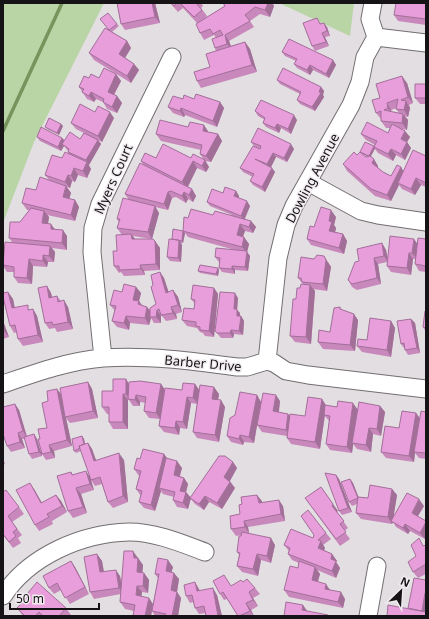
<svg xmlns="http://www.w3.org/2000/svg" width="429" height="619" viewBox="0 0 429 619" font-family="'Noto Sans',sans-serif">
<style>
.green{fill:#b9d5a5}
.lines{fill:none;stroke-linecap:round;stroke-linejoin:round}
.stream{stroke:#76945c;stroke-width:3.5}
.minor-casing{stroke:#726e71;stroke-width:19}
.minor{stroke:#fff;stroke-width:17}
.wall{fill:#c888bc;fill-rule:evenodd}
.shaded-wall{fill:#a26f99}
.building{fill:#e89edb;stroke:#a26f99}
.labels{text-anchor:middle;dominant-baseline:central;stroke-width:3;stroke-linejoin:round;paint-order:stroke}
.street-label{font-size:13px;fill:#151315;stroke:#f0ebef}
</style>
<rect width="100%" height="100%" fill="#e3dee2"/>
<!-- green -->
<path class="green" d="M3,3H104L34,142L3,223Z
M279,3H354L350,36Z"/>
<g class="lines">
<!-- stream -->
<path class="stream" d="M3,131L62,3"/>
<!-- minor casing -->
<g class="minor-casing">
<path id="minor" d="M376,37L426,43
M308,182L361,211L378,215L426,222
M103,358L92,252L93,228L100,204L172,57
M267,361L278,258L286,225L294,206L351,105L360,82L365,57L376,37L370,19L373,3
M3,384C35,373 68,361 103,358C147,355 193,361 237,367H247L267,361L274,363L286,371L308,375L426,389
M3,596C29,556 82,533 129,532C155,532 181,543 205,552
M368,616L377,566"/>
</g>
<!-- minor -->
<use href="#minor" class="minor"/>
</g>
<!-- wall -->
<path class="wall" d="M117,3H155L160,23L125,30L121,24Z
M170,3H201L203,6L201,8L207,16L205,18L225,6L223,3H272L274,6L270,17L260,14L250,21L254,27L229,41L231,46L245,42L250,49L257,72L201,88L197,81L210,67L216,51L215,48L216,38L214,35L204,40L200,33L197,23L183,8L178,12Z
M426,3V25L398,21L394,15Z
M320,22L321,24L327,27L330,36L325,37L329,46L315,51L312,46Z
M117,24L119,26L112,32L127,41L131,48L125,58L134,64L139,70L131,83L94,60L89,53L109,30Z
M282,52L333,60L336,65L329,78L313,70L310,75L297,68L294,64L296,61L285,56Z
M116,74L121,81L114,95L117,96L122,103L117,113L107,109L103,102L96,99L94,102L87,99L79,87L89,78H99Z
M277,80L321,87L324,91L323,95L324,97L315,111L300,104L297,100L300,94L280,84Z
M407,83L413,103L409,105L410,108L408,117L405,116L408,120L407,130L402,129L410,137L407,142L411,148L405,160L396,155L393,161L378,153L375,149L371,156L378,166V168L383,172L391,176L401,167L403,171L426,156V187L421,185L415,195L402,189L399,185L391,201L375,196L347,171L343,164L357,155L366,157H368L362,154L360,152L374,146V147L375,145L366,140L361,134L388,133L390,128H386L381,121V119L376,113L380,98ZM397,108L396,109L399,113L392,112L391,110Z
M426,84V104H420L415,98Z
M183,99H194L220,102L224,108L217,127L185,115L184,117L173,113L168,107Z
M255,111L297,120L291,134L281,128L279,133L266,127L263,123L265,120L258,116Z
M95,112L114,118L102,142L98,140L101,144L89,165L88,164L91,169L87,178L78,175L75,182L72,181L70,188L67,187L71,193L69,199L75,200L79,207L75,221L47,215L49,217L48,224L55,229L67,236V250L52,248L55,252L54,262H48L47,267L33,266L32,284L18,283L14,277V272H7L3,266V262L12,242L9,238L29,210H27L22,203L36,190L49,180L45,175L62,158L69,154L68,152V151L64,146L61,151L40,141L37,137L62,138L64,140L80,139L84,133L76,129L71,123Z
M61,124L63,126L59,135L47,129L45,127Z
M208,131V132L218,134L222,141L211,162L205,161L209,167L206,172L197,168L188,187L192,189L196,196L193,202L188,199L186,203L176,197L172,198L168,210L155,207L159,213L152,239L155,241L160,248V270L144,271L145,275L124,276L121,272L119,273L114,266L117,251L122,235L117,228L119,222L117,219L129,200L125,194L144,166L141,161L156,158H191L204,160L200,154L201,150L161,141L156,134ZM133,236L151,239H135Z
M251,142L294,149L287,162L276,157L271,167L275,172L265,192L253,185L250,181L253,177L243,172L240,168L260,149L254,146Z
M236,191L239,196V198L250,206L245,219L251,221L256,227L253,233L245,231L243,237L249,244L247,252L250,256L248,271L235,270V274L222,272L219,268V262L218,261L215,257L235,250L188,237L185,233L183,243H181L182,245L181,262L170,261L167,257L172,239L183,231L188,218L213,215H232L210,206L207,202L223,193Z
M336,217L334,225L336,228L335,232L343,234L347,241L344,254L311,245L307,239L314,227Z
M426,239V272L419,271L415,264V259H413L411,275L391,272L387,266V262L378,264L381,284L357,290L352,287L348,280L359,261L382,243L386,250L388,258Z
M328,262L331,267L327,291L313,289L315,291L311,344L295,342L290,336L296,299L300,288L303,284L298,278Z
M219,270L218,276L200,273L198,271Z
M160,272L164,278L168,292L173,290L178,297L182,312L176,314L177,319L166,321L162,316H161V323H154L151,318L149,325L130,323L129,330L117,327L112,321L115,311L110,305L122,292L136,287L141,293L139,301L142,305L150,310L156,304L153,285Z
M47,286L51,293L52,297L57,296L61,301L68,307L73,329L57,332L55,328L49,329L45,323Z
M214,288L218,294L214,337L205,336L203,333L200,332L197,328L187,326L182,320L194,309L195,304L191,299Z
M8,292L13,299L15,308L31,310L33,309L37,316L43,342L23,346L18,339L17,332L14,333L10,326Z
M238,298L237,310L240,313V316H241L244,321L243,335L234,334L233,338H221L215,331Z
M340,307L342,310L358,320L355,351L323,349L318,342L330,332Z
M426,312V332L423,327Z
M411,319L415,323L420,353L408,355L405,350V348H404L401,344Z
M3,321L9,337L3,339Z
M391,321L395,328L391,357L362,352L357,346L367,340Z
M126,379L129,384H161L165,390H182L195,384L199,390L219,394L218,400L225,407L219,442L197,438L193,432L197,404L191,403L187,429L180,428L179,435L164,432L159,426L160,419L149,418L144,411L146,403L140,402V406H133L129,400H128V429H113L109,422V414H107L102,407L113,391Z
M88,382L92,389L98,418L70,423L66,418L72,446L54,451L55,458L46,460L42,454V456L32,459L29,454L25,439H22L25,448L11,452L7,446L15,404L19,410L27,436L34,434L37,439L41,453L40,439L47,428L48,401L57,389L61,394Z
M257,395L261,402L254,443L244,442L243,445L231,442L227,436L235,415Z
M322,399L326,405L337,407L358,409L380,406L385,412L381,436L373,434L371,452L357,449L353,444L352,453L330,450L326,444L329,421L325,416L320,449L291,444L287,438V436L262,432L257,425L280,401L279,412L288,414L290,416H305Z
M426,412V459L419,458L415,453L414,462L386,458L381,452L399,428L416,413L420,418Z
M82,436L84,439L85,444L88,443L92,449L96,461L124,460L128,502L113,508L108,502L102,484L95,486L91,480L94,490L81,494L87,513L73,518L68,511L71,472L73,475L90,477L81,451L76,453L74,451Z
M164,454L167,458L182,468L180,476L184,478L188,484L186,492L191,498L188,509L177,507L173,500L174,497L163,494L161,491L155,511L144,508L139,502L141,496L136,489L139,476L134,469L140,459Z
M3,458L5,464L3,465Z
M233,462L237,468L230,481L235,488L222,509L209,502L204,510L195,504L190,498Z
M336,475L339,479L352,512L342,515L339,511Z
M350,479L353,483L358,497L368,498L392,489L397,495L393,517L424,506L418,516L425,539L410,531L408,534L396,527L393,522L392,524L361,519L356,513L357,504L352,506L349,502Z
M34,489L42,503L56,495L61,501L67,512L52,521L53,524L39,531L35,525Z
M3,492L19,507L24,514L12,522L22,535L18,538L21,543L13,548L3,535Z
M305,498L338,511L337,512L348,528L344,531L350,539L340,546Z
M262,501V502L283,506L285,521L248,527L249,533L275,545L271,563L261,560L258,576L242,572L237,566L239,555L237,552L241,535L236,536L231,529L240,514Z
M326,533L331,539L323,545L325,548L324,550L332,554L337,561L336,562L340,568L336,578L317,570L320,574L318,582L345,599L343,608L289,597L284,590L298,568L299,563L292,560L288,554L289,551L284,545L313,538Z
M426,545V574L418,578L413,572L416,556L424,546Z
M97,554L102,561L104,572L120,576L122,585L138,558L143,565L142,573H144L149,580L148,593L142,592L141,596L153,604L158,578L155,574L173,567L171,572L179,579L177,592L181,598L178,616H155L152,611L151,616L134,611L125,609L120,602L121,594L94,599L90,592Z
M71,561L75,567L89,594L70,604L61,590L54,594L49,588Z
M243,582L255,588L260,594L253,598L258,606L251,610L254,616H238L227,599L224,600L220,594Z
M199,589L200,591L217,595L222,616H206V613L199,614L195,608L193,602L190,603L186,596Z
M27,594L66,608L71,615L70,616H23L17,608L28,596Z"/>
<!-- shaded-wall -->
<path class="shaded-wall" d="M152,3H155L160,23L155,17Z
M268,3H272L274,6L270,17L265,10Z
M324,23L327,27L330,36L327,31Z
M322,33L325,37L329,46L326,42Z
M225,35L229,41L232,50L227,44Z
M127,41L131,48L123,61L119,54Z
M245,42L250,49L257,72L252,65Z
M333,60L336,65L329,78L326,74Z
M134,64L139,70L131,83L127,76Z
M310,65L313,70L310,75L307,70Z
M116,74L121,81L112,98L108,92Z
M402,76L407,83L413,103L408,97Z
M321,87L324,91L323,95L324,97L315,111L312,107Z
M91,92L96,99L94,102L89,96Z
M117,96L122,103L117,113L112,107Z
M406,101L410,108L408,117L404,110Z
M220,102L224,108L217,127L213,121Z
M387,103L391,110L393,115L388,108Z
M181,108L185,115L184,117L180,111Z
M110,112L114,118L102,142L98,136Z
M403,114L408,120L407,130L402,123Z
M294,115L297,120L291,134L288,129Z
M61,124L63,126L59,135L57,133Z
M277,124L281,128L279,133L275,128Z
M204,125L208,131L207,137L203,131Z
M405,131L410,137L407,142L411,148L405,160L401,154V139Z
M218,134L222,141L211,162L206,156Z
M62,138L66,142L62,144L64,146L61,151L58,147Z
M98,140L101,144L89,165L86,160Z
M291,144L294,149L287,162L284,158Z
M374,146L375,148L370,158L369,156Z
M391,149L396,155L393,161L388,154Z
M273,153L276,157L270,169L267,164Z
M374,159L378,166L377,170L372,163Z
M205,160L209,167L206,172L202,166Z
M193,161L197,168L187,188L182,182Z
M87,162L91,169L87,178L83,171Z
M401,167L405,174L398,183L399,185L391,201L387,195Z
M74,168L78,175L75,182L71,176Z
M272,168L275,172L265,192L262,187Z
M68,175L72,181L70,188L65,182Z
M416,178L421,185L415,195L411,189Z
M66,186L71,193L68,203L63,197Z
M192,189L196,196L193,202L189,195Z
M236,191L239,196L238,201L234,196Z
M168,192L172,198L168,210L164,204Z
M184,192L188,199L186,203L182,196Z
M75,200L79,207L75,221L71,215Z
M247,201L250,206L244,220L241,216Z
M155,206L159,213L152,239L148,232Z
M331,210L336,217L334,225L336,228L334,237L329,231V221Z
M44,211L49,217L47,230L42,223Z
M251,221L256,227L253,233L249,227Z
M51,224L56,231L51,229Z
M240,224L245,231L241,241L237,235Z
M63,230L67,236V250L62,243Z
M183,231L185,233L183,243L182,241Z
M131,234L136,240L132,239Z
M343,234L347,241L344,254L339,248Z
M244,237L249,244L247,252L250,256L248,271L245,267L247,253L242,247Z
M414,239L419,246L417,259L412,253Z
M179,240L182,245L181,262L178,258Z
M155,241L160,248V270L156,264Z
M382,243L386,250L388,262L384,256Z
M50,246L55,252L54,262L49,256Z
M409,253L413,259L411,275L407,268Z
M43,255L48,262L47,267L43,261Z
M324,256L331,267L327,291L323,284Z
M374,258L378,264L381,284L377,278Z
M29,259L33,266L32,284L27,278Z
M140,265L144,271L145,275L141,269Z
M232,266L235,270V274L232,269Z
M218,268L219,270L218,276L216,274Z
M160,272L164,278L171,299L166,293Z
M310,285L315,291L311,344L306,337Z
M47,286L51,293L54,304L49,298Z
M136,287L141,293L139,301L143,308V311L133,300Z
M214,288L218,294L214,337L209,331Z
M173,290L178,297L182,312L178,305Z
M8,292L13,299L16,315L12,308Z
M235,293L238,298L237,310L240,313V320L237,316L234,309Z
M64,300L68,307L73,329L68,322Z
M147,307L152,313L150,317L151,318L149,325L145,318Z
M171,307L176,314L177,319L173,313Z
M33,309L37,316L43,342L38,335Z
M157,310L161,316V323L156,317Z
M354,314L358,320L355,351L350,345Z
M126,316L130,323L129,330L124,323Z
M241,316L244,321L243,335L239,331Z
M411,319L415,323L420,353L417,348Z
M3,321L9,337L4,331L3,327Z
M391,321L395,328L391,357L387,350Z
M231,330L234,334L233,338L230,333Z
M126,379L130,386V399L126,394Z
M88,382L92,389L98,418L93,411Z
M161,384L165,390L161,420L156,413Z
M195,384L200,391L198,404L193,398Z
M214,387L219,394L217,406L212,399Z
M57,389L62,396L65,417L66,418L72,446L67,440Z
M123,394L128,400V429L123,422Z
M136,395L140,402V406L135,400Z
M257,395L261,402L254,443L249,437Z
M276,395L280,401L278,417L273,411Z
M187,397L191,403L187,429L183,422Z
M322,399L326,406L320,449L315,442Z
M221,400L225,407L219,442L215,435Z
M353,403L358,410L352,453L347,447Z
M15,404L19,410L27,438L23,431Z
M380,406L385,412L381,436L377,429Z
M416,413L420,419L414,452L415,453L414,462L409,456Z
M288,414L293,420L290,437L286,430Z
M176,421L180,428L179,435L175,428Z
M369,428L373,434L371,452L366,445Z
M18,433L22,439L25,448L20,442Z
M34,434L37,439L42,456L39,452Z
M240,435L244,442L243,445L239,439Z
M82,436L84,439L86,449L84,446Z
M88,443L92,449L99,468L94,461Z
M49,445L54,451L55,458L51,452Z
M119,453L124,460L128,502L123,496Z
M164,454L169,461L159,488L161,491L155,511L151,505Z
M177,461L182,468L178,481L174,475Z
M233,462L237,468L228,484L224,477Z
M86,471L90,477L94,490L90,484Z
M336,475L339,479L352,512L348,508Z
M184,478L188,484L186,492L191,498L188,509L183,503L180,491Z
M350,479L353,483L361,503L358,498Z
M230,482L235,488L222,509L217,503Z
M30,483L34,489L46,510L41,503Z
M321,487L338,511L336,512L332,506Z
M76,488L81,494L87,513L83,507Z
M392,489L397,495L393,521H391L393,522L392,524L388,517Z
M56,495L61,501L67,512L62,506Z
M257,495L262,501L263,509L259,503Z
M205,496L209,502L204,510L199,504Z
M419,499L424,506L416,519L412,513Z
M279,500L283,506L285,521L281,514Z
M244,521L248,527L249,533L245,527Z
M426,522V537L425,539L420,533Z
M405,524L410,531L408,534L403,528Z
M271,538L275,545L271,563L267,556Z
M321,541L325,548L322,554L318,548Z
M133,551L138,558V561V558L143,565L142,578L137,572L134,558Z
M97,554L102,561L105,579L100,572Z
M257,554L261,560L258,576L253,569Z
M332,554L337,561L336,562L340,568L336,578L332,571L331,559Z
M168,560L173,567L170,578L166,571Z
M71,561L75,567L89,594L85,587Z
M315,567L320,574L316,587L312,580Z
M116,570L120,576L123,594L119,588Z
M144,573L149,580L148,593L143,586Z
M174,573L179,579L177,592L181,598L178,616H172L171,590Z
M195,582L199,589L201,598L197,591Z
M326,584L330,590L325,589Z
M137,586L142,592L141,601L136,595Z
M213,588L217,595L222,616H218Z
M249,592L253,598L258,606L253,600Z
M341,592L345,599L343,608L338,602Z
M425,593L426,594L425,615L422,611Z
M149,598L153,604L151,616H145Z
M246,603L251,610L254,616L250,611Z
M303,605L308,612L302,610Z"/>
<!-- building -->
<path class="building" d="M117,3H152L155,17L121,24Z
M171,3H177L174,6Z
M180,3H196L202,10L194,17Z
M223,3H268L265,10L255,7L245,15L250,21L225,35L227,44L215,48L212,39L223,35L220,30L213,34L210,29L200,33L196,24L225,6Z
M396,3H426V19L394,15Z
M108,13L117,24L109,30L100,19Z
M317,18L320,24L324,23L327,31L322,33L326,42L312,46L303,23Z
M105,28L127,41L119,54L134,64L127,76L89,53Z
M289,39L333,60L326,74L310,65L307,70L294,64L297,59L282,52Z
M245,42L252,65L197,81L194,72L210,67L206,54Z
M104,68L116,74L108,92L117,96L112,107L103,102L104,99L91,92L89,96L82,92L84,89L79,87L84,76L89,78L91,74L99,78Z
M283,68L321,87L319,92L321,93L312,107L297,100L301,92L277,80Z
M402,76L408,97L401,100L406,101L404,110L396,109L398,99L387,103L388,108L384,110L403,114L402,123L381,121V111L376,113L372,100L380,98L376,84Z
M415,84H426V98H415Z
M196,94L220,102L213,121L181,108L180,111L168,107L173,96L183,99L184,95L194,99Z
M261,100L294,115L288,129L277,124L275,128L263,123L265,118L255,111Z
M80,104L95,112L98,106L110,112L98,136L71,123Z
M49,118L61,124L57,133L45,127Z
M160,120L188,127L190,122L204,125L203,131L218,134L206,156L200,154L202,145L156,134Z
M367,122L388,133L392,124L405,131L401,139L407,142L401,154L391,149L388,154L374,147L377,141L361,134Z
M41,127L62,138L58,147L37,137Z
M258,128L291,144L284,158L273,153L267,164L255,159L272,168L262,187L250,181L254,174L240,168L253,146L260,149L261,146L251,142Z
M70,132L80,139L84,133L98,140L86,160L68,152L69,149L62,144Z
M365,142L374,146L369,156L360,152Z
M163,144L191,158L193,154L205,160L202,166L193,161L182,182L141,161L145,153L156,158Z
M413,150L426,156V183L416,178L411,189L398,183Z
M65,152L87,162L83,171L74,168L71,176L68,175L65,182L45,175L52,155L62,158Z
M354,152L357,155L360,152L366,157L370,156L374,159L372,163L383,172L391,176L397,165L401,167L387,195L371,189L343,164Z
M140,163L192,189L189,195L184,192L182,196L171,191L168,192L164,204L125,194Z
M40,177L66,186L63,197L75,200L71,215L22,203L26,188L36,190Z
M225,187L236,191L234,196L247,201L241,216L207,202L212,189L223,193Z
M123,198L155,206L148,232L117,228L120,219H117Z
M321,207L331,210L329,221L332,222L329,231L343,234L339,248L307,239L310,226L314,227Z
M31,208L44,211L42,223L51,224V229L63,230L62,243L9,238L10,222H20Z
M191,209L213,215L215,211L251,221L249,227L240,224L237,235L244,237L242,247L183,231L184,217L188,218Z
M173,229L183,231L182,241L172,239Z
M131,234L132,239H153L155,241L156,264L140,265L141,269L119,270V266H114L113,251H117L116,235Z
M390,236L414,239L412,253H409L407,268L387,266Z
M418,238L426,239V266L415,264Z
M169,239L179,240L178,258L167,257Z
M5,242L50,246L49,256L43,255V261L29,259L27,278L14,277V267L3,265Z
M382,243L384,256L374,258L377,278L352,284L348,280L355,262L359,261L357,249Z
M216,248L247,251L245,267L232,266V269L219,268L220,258L215,257Z
M317,255L324,256L326,260L323,284L302,282L301,278H298L301,257L314,259Z
M200,265L218,268L216,274L198,271Z
M160,272L166,293L173,290L178,305L171,307L173,313L161,315L159,309L157,310L156,317H150V308L156,304L151,287L153,285L151,275Z
M124,284L136,287L133,300L139,301L138,304L147,307L145,318L126,316L124,323L112,321L116,306L110,305L114,290L122,292Z
M301,284L310,285L306,337L290,336L293,299H296L297,288H300Z
M193,285L214,288L209,331L200,330V327L196,326V322L182,320L184,308L194,309L195,300L191,299Z
M47,286L49,298L57,296L58,302L64,300L68,322L53,325L52,322L45,323L38,288Z
M8,292L12,308L28,305V310L33,309L38,335L18,339L15,325L10,326L3,297V293Z
M220,292L235,293L234,309H237V316H241L239,331L231,330L230,333H217L215,331Z
M340,307V309L354,314L350,345L318,342L319,330L330,332L334,308Z
M425,311L426,312V328L423,327Z
M370,318L391,321L387,350L357,346L358,339L367,340Z
M411,319L417,348L405,350L404,343L401,344L397,321Z
M113,379H126V394H123V422H109V407H102V391H113Z
M140,381L161,384L156,413L144,411L146,397L136,395L135,400L128,399L129,382Z
M88,382L93,411L65,417L60,388Z
M183,383L195,384L193,398L187,397L183,422L176,421L175,428L159,426L165,388L182,390Z
M200,385L214,387L212,399L221,400L215,435L193,432Z
M57,389L67,440L49,445L51,452L42,454L38,439H40L38,429L47,428L42,403L48,401L47,391Z
M240,392L257,395L249,437L240,435L239,439L227,436L230,418L235,415Z
M263,393L276,395L273,411L288,414L286,430L257,425Z
M308,397L322,399L315,442L287,438L290,414L305,416Z
M338,401L353,403L347,447L326,444L330,416L324,415L325,405L337,407Z
M359,402L380,406L377,429L369,428L366,445L352,443Z
M15,404L23,431L18,433L20,442L7,446L3,434V407Z
M402,411L416,413L409,456L381,452L385,426L399,428Z
M421,411L426,412V453L414,452Z
M34,434L39,452L29,454L24,437Z
M82,436L84,444L79,446L80,448L74,451L72,439Z
M88,443L94,461L119,453L123,496L108,502L100,477L91,480L79,446Z
M143,449L164,454L151,505L139,502L142,491L136,489L141,471L134,469L137,458L140,459Z
M219,456H225L233,462L224,477L230,482L217,503L205,496L199,504L190,498Z
M166,458L177,461L174,475L184,478L180,491L186,492L183,503L173,500L175,492L159,488Z
M86,471L90,484L76,488L83,507L68,511L57,476L71,472L72,475Z
M325,473L336,475L348,508L339,511Z
M350,479L358,498L349,502L341,482Z
M30,483L41,503L56,495L62,506L47,514L49,517L35,525L16,490Z
M370,485L392,489L388,517L356,513L358,497L368,498Z
M321,487L333,504L332,506L344,521L340,524L346,532L336,539L305,498Z
M6,490L19,507L8,516L17,529L13,532L16,536L9,542L3,534V492Z
M407,493L419,499L412,513L426,521V522L420,533L405,524L403,528L391,521Z
M257,495L259,503L279,500L281,514L244,521L245,527L231,529L230,516L240,514L239,505L242,504L241,497Z
M308,510L326,533L318,540L321,541L318,548L332,554L331,559L336,561L332,571L288,554L290,548L284,545L291,529L313,538L314,535L301,516Z
M242,532L271,538L267,556L257,554L253,569L237,566L240,553L237,552L239,536H241Z
M419,538L423,546L426,545V564L413,572L408,562L416,556L411,545Z
M124,551H133L134,558H138L137,572L144,573L143,586H137L136,595L149,598L145,616H133L135,605L120,602Z
M97,554L100,572L116,570L119,588L90,592L84,557Z
M158,558L168,560L166,571L174,573L171,590L177,592L172,616H165L166,614L152,611L159,574H155Z
M71,561L85,587L65,598L57,583L49,588L43,576Z
M299,561L315,567L312,580L326,584L325,589L341,592L338,602L284,590L290,566L298,568Z
M224,575L231,586L241,580L243,582L247,579L255,588L249,592L253,600L246,603L250,611L239,616H238L223,592L220,594L213,581Z
M414,578L426,580V593H425L422,611L408,608Z
M37,582L66,608L59,616H43L39,612L35,616H25L17,608L29,595L27,594Z
M195,582L197,591L213,588L218,616H206L204,606L195,608L192,595L186,596L184,585Z
M286,602L303,605L302,610L328,615L327,616H284Z
M388,605L426,612V616H387Z"/>
<g class="labels">
<!-- street labels -->
<g class="street-label">
<text transform="translate(312 178) rotate(-62)">Dowling Avenue</text>
<text transform="translate(113 179) rotate(-66)">Myers Court</text>
<text transform="translate(203 363) rotate(5)">Barber Drive</text>
</g>
</g>
<!-- border -->
<rect width="429" height="619" fill="none" stroke="#151315" stroke-width="8"/>
<!-- north arrow -->
<g transform="translate(401 591) rotate(25)" stroke="#f0ebef" stroke-width="3" paint-order="stroke">
<path d="M0-3L7 15L0 10L-7 15Z" fill="#151315"/>
<text y="-6" font-size="11" font-weight="bold" text-anchor="middle" fill="#151315">N</text>
</g>
<!-- scale -->
<path d="M10 603v6h89v-6" fill="none" stroke="#151315" stroke-width="2"/>
<text x="16" y="603" font-size="12" fill="#151315" stroke="#f0ebef" stroke-width="3" paint-order="stroke">50 m</text>
</svg>
